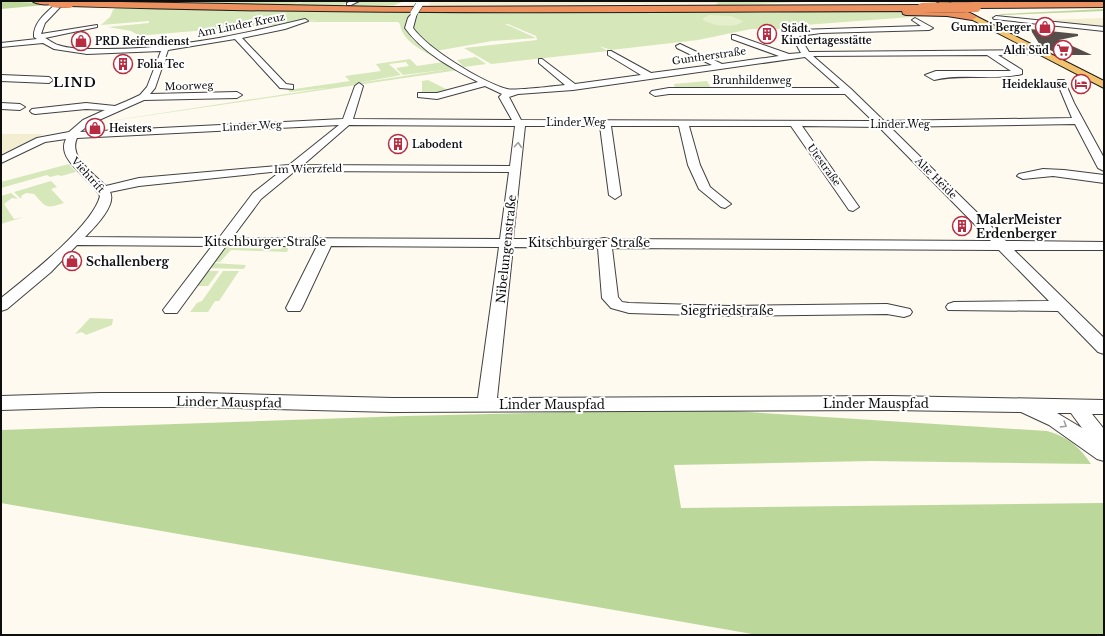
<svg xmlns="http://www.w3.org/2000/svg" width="1105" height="636" viewBox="0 0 1105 636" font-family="'Libre Baskerville',serif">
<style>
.farmland{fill:#f3edd1}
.green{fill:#d6e7ba}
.forest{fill:#bcd79a}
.pitch{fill:#e6efcc}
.building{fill:#564e4b}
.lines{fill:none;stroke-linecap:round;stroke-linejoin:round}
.minor-casing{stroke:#414141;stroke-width:2}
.major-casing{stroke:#1f1f1f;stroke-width:2}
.highway-casing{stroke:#1f1f1f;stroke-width:2}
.minor{fill:#fff;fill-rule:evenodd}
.major{fill:#f2c36c;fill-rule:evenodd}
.highway{fill:#ed915e;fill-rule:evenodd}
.minor-bridge-casing{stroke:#414141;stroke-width:8;stroke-linecap:butt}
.highway-bridge-casing{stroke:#1f1f1f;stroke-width:10;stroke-linecap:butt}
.minor-bridge{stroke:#fff;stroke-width:7}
.highway-bridge{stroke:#ed915e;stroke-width:10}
.oneway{stroke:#9f9f9f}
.labels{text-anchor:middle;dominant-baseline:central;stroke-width:4;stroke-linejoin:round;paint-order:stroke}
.far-street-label{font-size:10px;fill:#0e0e0e;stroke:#fff}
.far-poi-label{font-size:10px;font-weight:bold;fill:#0e0e0e;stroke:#fff;text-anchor:start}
.poi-label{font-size:12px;font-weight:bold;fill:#0e0e0e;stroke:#fff;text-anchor:start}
.street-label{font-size:12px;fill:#0e0e0e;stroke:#fff}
.far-district-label{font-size:13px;font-weight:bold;letter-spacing:1px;fill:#0e0e0e;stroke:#fff}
</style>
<rect width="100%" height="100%" fill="#fefaef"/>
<!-- farmland -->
<path class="farmland" d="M430,1H716L718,3L429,6Z
M1104,18V28L1017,21Z
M1,134H44L1,154Z"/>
<!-- green -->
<path class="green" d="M126,1H303L289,6Z
M305,1H354L340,6L293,5Z
M359,1H404L393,6H351Z
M716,1H839L715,5L718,3Z
M116,8L410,12C409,17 406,20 406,26C407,44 441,59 454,67L451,69L459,70L90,124L443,70L403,75L396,68L409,66L406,62L389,64L401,75L342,86L290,92L288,90L350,81L345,76L381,71L376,64L410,59L417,66L443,62C428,53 402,43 400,24L398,22H304L320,20L305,21L285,26L265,25L136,36L138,35L131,31L108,27L149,23V21L101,25L110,17L113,10Z
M737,10L929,13L956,17L924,16L792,26L791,29H751L698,40L611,50L599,46L608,51L491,64L464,48L537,40L536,36L508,24H505L536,38L492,41L436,51L413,31V19L419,12Z
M476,57L486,64L464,67L457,60Z
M428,80L450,91L441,93H422V81Z
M707,81L712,90L675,89L674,84Z
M69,164L76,172L61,176L58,175L50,177L47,175L1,188V182Z
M51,181L57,187L51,189L64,203C45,209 47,208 34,194L26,193L21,196L22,198H20L14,192Z
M11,193L18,199L12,198L4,204L14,219L24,217L1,224V196Z
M231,244H238L236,248L281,249L284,244H290L287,252L231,250L220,262H211L221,248Z
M212,263L246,265L244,269L206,268Z
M204,271H219L208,286H197L195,283Z
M223,271H239L219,301H215L208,312H190L197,303L202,301Z
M90,318L113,319L112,325L86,335L82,332L75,334Z"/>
<!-- forest -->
<path class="forest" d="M1,1L56,4L1,9Z
M1104,9V11L1003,15L987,18L1002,14Z
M701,409L1047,431C1067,436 1080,447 1091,464L871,461L674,465L681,508L1103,503L1104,635H758L1,503V430L406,416Z"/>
<!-- pitch -->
<path class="pitch" d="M709,15L731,16L743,21C736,29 713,26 703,20V18Z"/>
<!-- building -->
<path class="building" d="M1030,29L1078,34V36L1059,40L1092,55H1060L1040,45Z"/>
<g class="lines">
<!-- minor casing -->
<g class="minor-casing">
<path id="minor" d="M59,1H66L45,23L41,34L97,25V27L45,38C49,40 54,44 58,45C73,50 91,49 107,49C174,49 240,35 305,19L308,21L285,29L242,38L286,84L293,85V89L280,88L235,39L168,50L155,88L150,94L237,92L242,95L237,98L144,100L90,124L80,132L343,119L355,86L359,83L363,86L353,119L512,120L499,97L502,94L485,86L437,99L418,97V93H437L478,82C452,68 423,53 405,28L408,18L414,11L417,13L413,28C428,49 482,82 507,89C514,91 555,86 565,85L539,63V59H542L575,84L641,75L608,55V51H611L651,73L712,65L677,48L676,46L680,44L722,64L779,56L732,39V35H735L789,54L801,53L791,35L798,30L921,26L912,20L915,18L933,28L929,30L821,33L799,36L809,52L1043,50V54H1040L998,55L1022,70V74C993,81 963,73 934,80L925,75L936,71H1011L987,55L813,56L851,89L884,121L1072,118L1057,82L1058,80H1064L1074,103L1104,158V171L1098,168L1075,124L890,127L1006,241L1104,242V250H1014L1104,338V354L1098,352L1058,311L948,310L946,307L948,304L954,302L1049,301L999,250L612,248L618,297L622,302L629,303L730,306L887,304L910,309L912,312L910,315L904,317L887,314L730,316L629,313L611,308L602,298L598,248L513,247L497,398L890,396L1104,400V414H1092L1104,429V461L1097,459L1049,425L1021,412L890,410L393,412L200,407H100L1,410V396L100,393H200L393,398H478L499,247L331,246L302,308L300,311H288L286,308L317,246H226L177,313H165L163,310L212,246L77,245L51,272L7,309L1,311V298C26,278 93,226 100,196C92,179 55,160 66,139L45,142L1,163V156L37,138L69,132L83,120L105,110L86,109L35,114L32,113L30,111L32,109L86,103L115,106L127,101L140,95L147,87L161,51L87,54L54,49L43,43L1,47V43L37,39L34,37C33,21 49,11 59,1ZM805,57L840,88H669L652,91L650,93L655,96L669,94H845L873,121L521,120L509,97L518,94L573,90ZM339,125L289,165L139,178L106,186C94,174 68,157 77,138ZM349,125L515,126L510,166L303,165ZM525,126H600L609,195L615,199L621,195L611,126H679L688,165L699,189L721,207L725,208L731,204L710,187L700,165L689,126H791L849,210L853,211L859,207L802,126L879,127L991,241L609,239L604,238L599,239H513ZM281,171L253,193L219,238L85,237C94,228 117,205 110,192L139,186ZM295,171L509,172L500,239L232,238L261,199ZM1057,413H1071L1082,428Z
M351,1H359L351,5H347V3Z
M996,16L1104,27V31L994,19L993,18Z
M1,75L49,77L53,80L49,83L1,81Z
M1,103L20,104L25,107L20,110L1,109Z
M1043,169L1064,170L1104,175V183L1053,176L1023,179L1017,176L1019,174Z"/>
</g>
<!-- major casing -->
<g class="major-casing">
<path id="major" d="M936,1H946L1104,81V88Z"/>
</g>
<!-- highway casing -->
<g class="highway-casing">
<path id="highway" d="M32,1H57V2C52,6 37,5 32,1Z
M67,1L389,7L922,5L925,6V10C937,10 969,9 977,17L972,20L947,16L906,15L903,14L902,11C624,12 347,15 69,6L65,3Z
M1104,1V7L972,8L968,5L972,2Z"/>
</g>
<!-- minor -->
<use href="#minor" class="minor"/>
<!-- major -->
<use href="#major" class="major"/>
<!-- highway -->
<use href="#highway" class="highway"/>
<!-- minor-bridge casing -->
<g class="minor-bridge-casing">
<path id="minor-bridge" d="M414,13L419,5"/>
</g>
<!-- highway-bridge casing -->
<g class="highway-bridge-casing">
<path id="highway-bridge" d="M53,2L69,3
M922,8L976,7"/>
</g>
<!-- minor-bridge -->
<use href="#minor-bridge" class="minor-bridge"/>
<!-- highway-bridge -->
<use href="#highway-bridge" class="highway-bridge"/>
</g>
<!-- one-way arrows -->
<defs><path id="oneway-chevron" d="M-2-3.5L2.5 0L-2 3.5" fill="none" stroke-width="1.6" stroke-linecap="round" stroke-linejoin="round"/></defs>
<g class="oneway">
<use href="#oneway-chevron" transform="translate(518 145) rotate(-86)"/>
<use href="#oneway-chevron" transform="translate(1064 425) rotate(32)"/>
</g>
<!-- icons -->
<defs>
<g id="shop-ring" transform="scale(1)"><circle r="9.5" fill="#fff" stroke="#b72c41" stroke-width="1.5"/><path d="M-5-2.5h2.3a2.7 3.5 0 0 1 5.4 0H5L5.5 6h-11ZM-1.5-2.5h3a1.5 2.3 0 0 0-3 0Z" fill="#b72c41"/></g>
<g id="building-ring" transform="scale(1)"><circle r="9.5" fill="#fff" stroke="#b72c41" stroke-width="1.5"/><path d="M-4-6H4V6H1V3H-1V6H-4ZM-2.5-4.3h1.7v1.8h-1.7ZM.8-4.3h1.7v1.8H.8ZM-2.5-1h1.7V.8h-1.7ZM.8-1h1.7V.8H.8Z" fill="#b72c41"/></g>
<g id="supermarket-ring" transform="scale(1)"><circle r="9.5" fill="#fff" stroke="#b72c41" stroke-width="1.5"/><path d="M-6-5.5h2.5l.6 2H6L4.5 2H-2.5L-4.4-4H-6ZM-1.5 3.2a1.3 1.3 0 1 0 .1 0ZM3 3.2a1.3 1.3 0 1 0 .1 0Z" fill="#b72c41"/></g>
<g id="hotel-ring" transform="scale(1)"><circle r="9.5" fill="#fff" stroke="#b72c41" stroke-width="1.5"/><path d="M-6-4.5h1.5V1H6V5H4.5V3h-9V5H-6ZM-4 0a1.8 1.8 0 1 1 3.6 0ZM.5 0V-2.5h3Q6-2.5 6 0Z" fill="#b72c41"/></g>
</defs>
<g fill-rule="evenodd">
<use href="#shop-ring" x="1045" y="27"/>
<use href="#building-ring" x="767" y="34"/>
<use href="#shop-ring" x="81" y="41"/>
<use href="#supermarket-ring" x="1063" y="50"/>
<use href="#building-ring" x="123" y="64"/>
<use href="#hotel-ring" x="1081" y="84"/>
<use href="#shop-ring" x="95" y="128"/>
<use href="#building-ring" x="398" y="144"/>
<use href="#building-ring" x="962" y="226"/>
<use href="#shop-ring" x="72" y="261"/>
</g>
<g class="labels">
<!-- far-street labels -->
<g class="far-street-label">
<text transform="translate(241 25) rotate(-11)">Am Linder Kreuz</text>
<text transform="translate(709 56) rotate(-8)">Guntherstraße</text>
<text x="752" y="80">Brunhildenweg</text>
<text transform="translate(189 86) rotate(-2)">Moorweg</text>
<text x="576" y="122">Linder Weg</text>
<text x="900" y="124">Linder Weg</text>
<text transform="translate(252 126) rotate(-3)">Linder Weg</text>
<text transform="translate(824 165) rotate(54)">Utestraße</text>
<text transform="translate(308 169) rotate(-1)">Im Wierzfeld</text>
<text transform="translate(88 175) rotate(48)">Viehtrift</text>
<text transform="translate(936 178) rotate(45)">Alte Heide</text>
</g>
<!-- far-poi labels -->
<g class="far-poi-label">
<text x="1031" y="27" text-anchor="end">Gummi Berger</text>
<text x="781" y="28">Städt.<tspan x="781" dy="12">Kindertagesstätte</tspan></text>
<text x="95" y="41">PRD Reifendienst</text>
<text x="1049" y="50" text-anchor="end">Aldi Süd</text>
<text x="137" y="64">Folia Tec</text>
<text x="1067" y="84" text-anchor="end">Heideklause</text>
<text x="109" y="128">Heisters</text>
<text x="412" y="144">Labodent</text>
</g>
<!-- poi labels -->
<g class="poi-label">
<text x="976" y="219">MalerMeister<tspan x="976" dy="14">Erdenberger</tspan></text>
<text x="86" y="261">Schallenberg</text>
</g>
<!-- street labels -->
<g class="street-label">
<text x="265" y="241">Kitschburger Straße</text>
<text x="589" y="242">Kitschburger Straße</text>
<text transform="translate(506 249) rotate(-84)">Nibelungenstraße</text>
<text x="727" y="310">Siegfriedstraße</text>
<text transform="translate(229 402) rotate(1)">Linder Mauspfad</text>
<text x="876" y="403">Linder Mauspfad</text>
<text x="552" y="404">Linder Mauspfad</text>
</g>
<!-- far-district labels -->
<g class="far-district-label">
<text x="75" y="82">LIND</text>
</g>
</g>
<!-- border -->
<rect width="1105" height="636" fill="none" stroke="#0e0e0e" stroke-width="4"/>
</svg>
